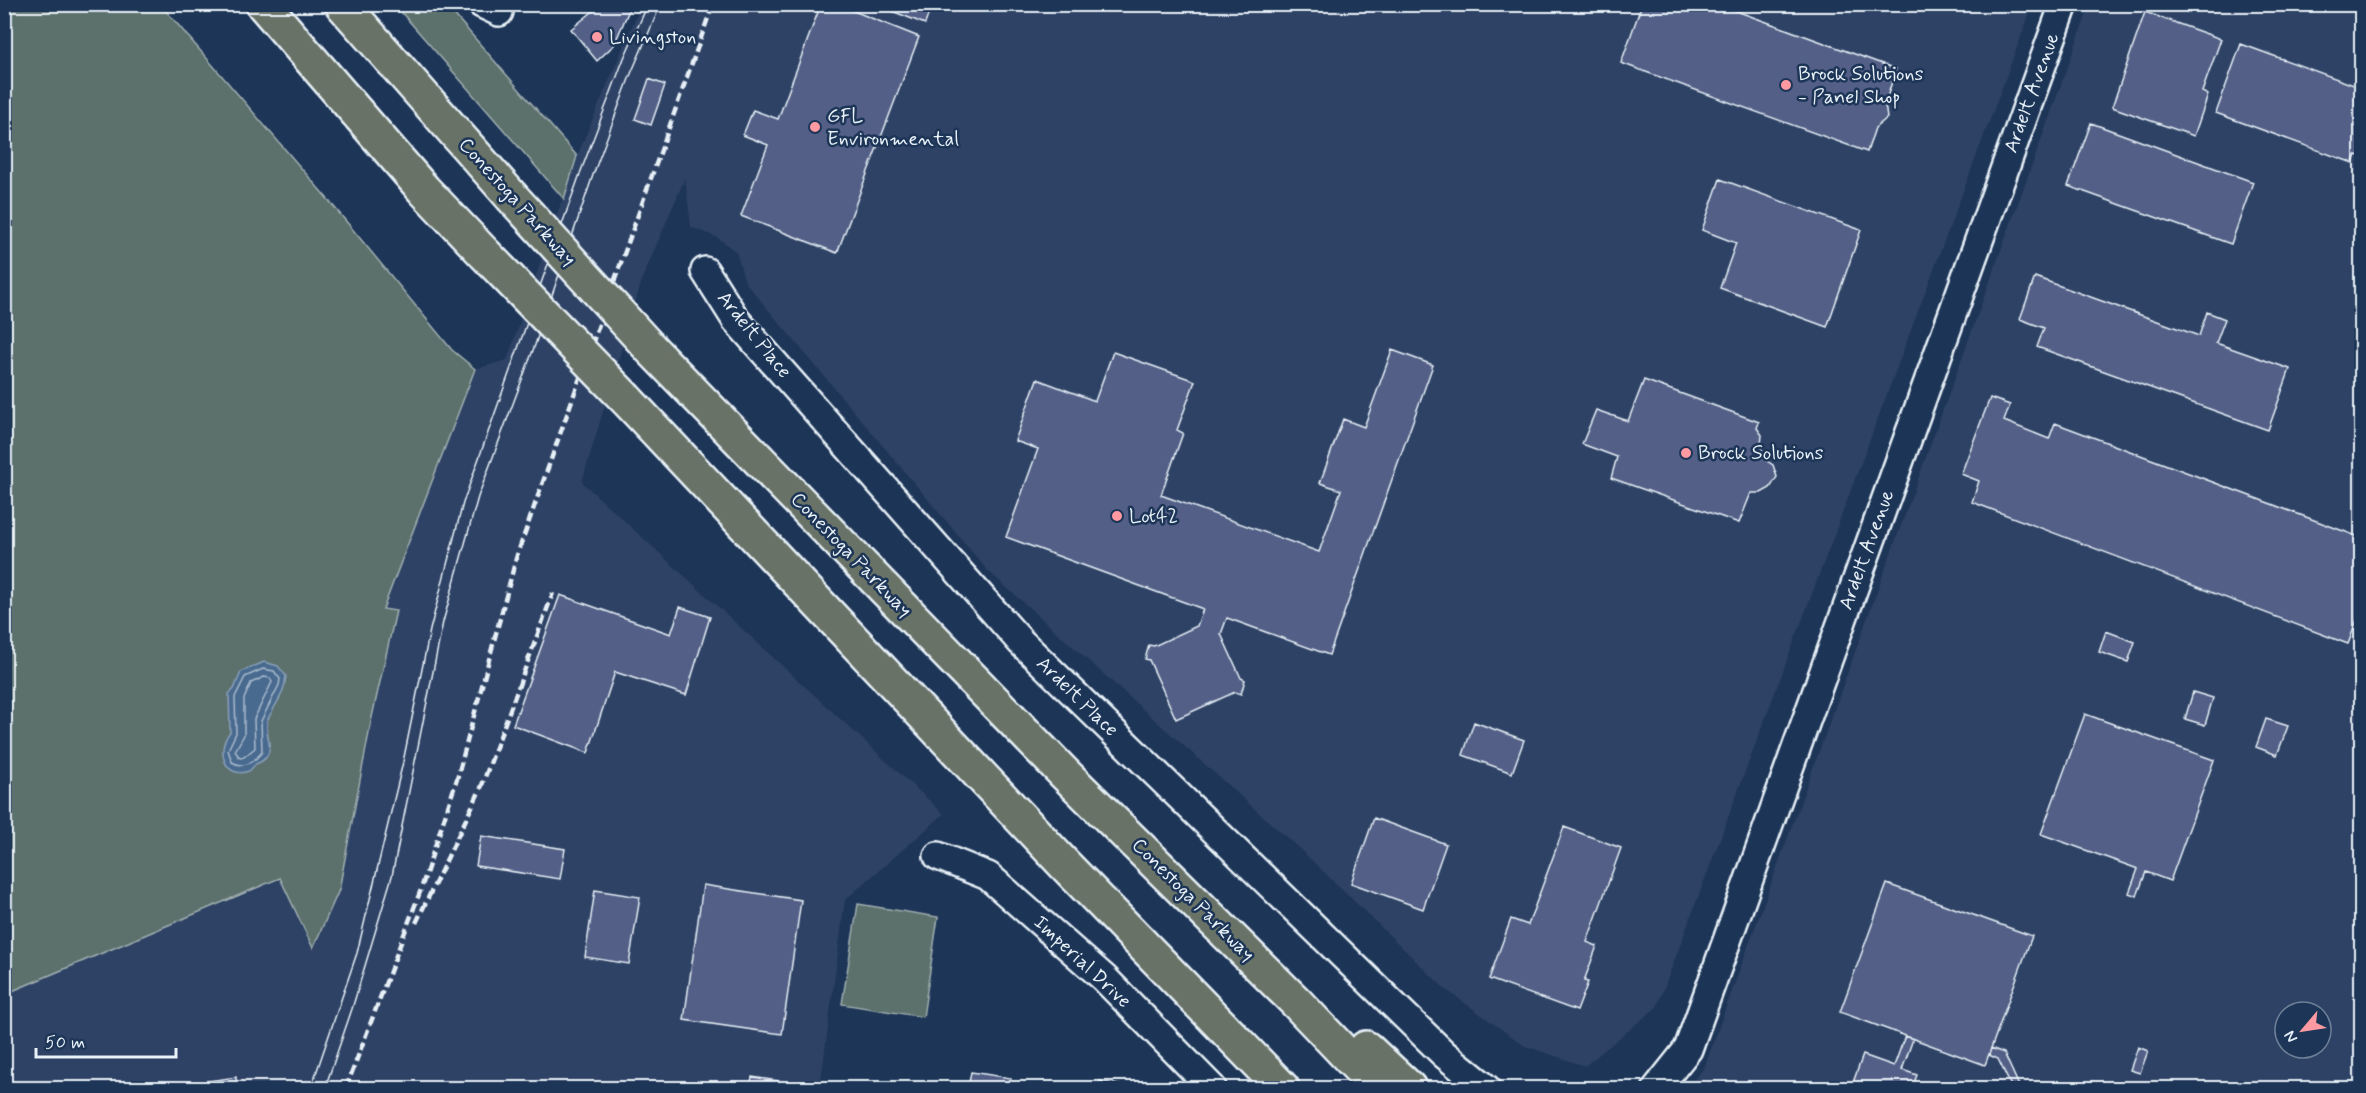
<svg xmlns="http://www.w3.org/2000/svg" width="2366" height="1093" viewBox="0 0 2366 1093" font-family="Mynerve,sans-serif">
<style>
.built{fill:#2d4265;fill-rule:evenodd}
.green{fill:#5b706c;stroke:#a2b0b2;stroke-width:1.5}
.water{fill:#4a6a8f;stroke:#89a0b9;stroke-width:1.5}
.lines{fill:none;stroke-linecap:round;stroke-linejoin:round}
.shore{stroke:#a9bbce;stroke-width:1.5}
.building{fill:#525f86;stroke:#e8f1f8;stroke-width:1.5}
.minor-casing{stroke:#e8f1f8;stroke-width:32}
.highway-casing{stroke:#e8f1f8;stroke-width:38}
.minor{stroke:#1d3557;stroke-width:27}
.highway{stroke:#697266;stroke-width:33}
.tram{stroke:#e8f1f8;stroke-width:1.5}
.rail{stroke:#e8f1f8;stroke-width:4.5;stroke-dasharray:9 4.5;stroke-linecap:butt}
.highway-bridge-casing{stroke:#e8f1f8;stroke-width:38;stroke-linecap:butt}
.highway-bridge{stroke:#697266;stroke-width:33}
.poi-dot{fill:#ff9aa2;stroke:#1d3557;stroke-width:2}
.labels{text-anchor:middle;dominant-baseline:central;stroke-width:5;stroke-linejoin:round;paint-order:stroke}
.poi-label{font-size:20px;fill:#e8f1f8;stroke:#1d3557;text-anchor:start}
.street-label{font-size:20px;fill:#e8f1f8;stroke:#1d3557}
</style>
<rect width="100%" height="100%" fill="#1d3557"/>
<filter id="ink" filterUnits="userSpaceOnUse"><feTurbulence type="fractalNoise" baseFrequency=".0167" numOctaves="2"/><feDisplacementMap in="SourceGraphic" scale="12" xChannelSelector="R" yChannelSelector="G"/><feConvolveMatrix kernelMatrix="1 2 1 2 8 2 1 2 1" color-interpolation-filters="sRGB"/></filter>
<g filter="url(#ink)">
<!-- built -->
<path class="built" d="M641,5H2033L1657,1007L1585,1066L1525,1046L1445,989L1304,853L988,571L745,282L736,252L718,238L691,227L685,178L643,277L582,482L944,814L845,900L820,1088H5V994L279,880L475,369L507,360L577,156Z
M2090,5H2361V1088H1686L1704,1068ZM2285,1012H2321V1048H2285Z"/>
<!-- green -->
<path class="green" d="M5,5H161L326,197L452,350L475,369L383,609L396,611L372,717L339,890L313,948L280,878L5,994Z
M395,5H446L577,156L564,199Z
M858,904L938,917L923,1017L842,1004Z"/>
<!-- water -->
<path class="water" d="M264,662L278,666L286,676C285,693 275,705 268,719C263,731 274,745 267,756C264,761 260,762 256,764C253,766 252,769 249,771C225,780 215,750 230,732L229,694L234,689L241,672Z"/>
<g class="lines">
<!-- shore -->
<path class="shore" d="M263,669L274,671L280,679L279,685L261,721L262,752C254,762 243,769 232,762L228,750L236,733L235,697L245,677Z
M264,677L270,678L272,682L254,719L255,748L244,757L240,758L235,751L244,735V699L251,683Z"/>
</g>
<!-- building -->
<path class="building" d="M602,4H625L629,10L614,45L597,61L571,29Z
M821,4H836L919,37L837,253L741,216L768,145L743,135L753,110L778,119Z
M874,4H932L925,24Z
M1642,4H1717L1896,69L1885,104L1887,118L1875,128L1867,152L1621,63Z
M2145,12L2221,39L2202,92L2208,95L2194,136L2112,107Z
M2241,44L2362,88V157L2356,155L2353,163L2216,113Z
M649,79L665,85L651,125L635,119Z
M2091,123L2253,182L2231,244L2068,186Z
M1720,179L1861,230L1827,327L1720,288L1736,243L1702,230Z
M2035,277L2199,336L2207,312L2225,319L2216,343L2290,369L2268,430L2037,347L2044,328L2020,319Z
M1392,350L1433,365L1329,655L1227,618L1221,634L1241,678L1245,680L1241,694L1235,692L1176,719L1149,660L1145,659L1149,645L1154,646L1197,626L1203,609L1006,537L1038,449L1015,441L1037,379L1095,401L1113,352L1195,381L1177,430L1183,433L1161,495L1319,552L1341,490L1320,483L1343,419L1364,427Z
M1644,380L1759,422L1757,428L1762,435L1761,445L1764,459L1773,465L1777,477L1770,488L1761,493H1751L1739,523L1611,478L1617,457L1582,444L1596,410L1628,421Z
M1990,398L2010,405L2004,421L2049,439L2055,423L2362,538V607L2348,644L1972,502L1979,481L1961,474Z
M560,595L671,634L680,607L710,617L686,695L615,672L588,753L513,725Z
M2106,631L2135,642L2128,662L2099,652Z
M2193,692L2213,698L2205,725L2185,719Z
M2085,714L2214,760L2170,881L2146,872L2137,896L2129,893L2138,869L2041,834Z
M2266,719L2288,726L2277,755L2256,747Z
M1474,722L1524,740L1512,773L1463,755Z
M1374,818L1446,844L1423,909L1351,883Z
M1564,827L1621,848L1587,942L1597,946L1584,981L1588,982L1577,1011L1489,979L1511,919L1528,925Z
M481,836L565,849L560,879L476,866Z
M1887,884L2032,936L1985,1065L1840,1012Z
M703,885L801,900L782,1034L684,1020Z
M595,890L640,897L629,964L585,957Z
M1905,1036L1913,1039L1902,1070L1917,1075L1912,1088H1851L1863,1055L1894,1066Z
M2138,1047L2148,1051L2140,1073L2130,1070Z
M1991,1048L2004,1053L2020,1088H2012L1998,1059L1989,1055Z
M971,1072L1011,1078L1009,1088H968Z
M236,1077L237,1088H160Z
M752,1077L798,1084V1088H750Z
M1100,1081L1123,1086V1088H1098Z
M707,1083L741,1088H706Z"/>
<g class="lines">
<!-- minor casing -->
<g class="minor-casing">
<path id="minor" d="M482,4L499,12
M705,271L736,320L1020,641L1444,1054L1486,1088
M938,856L988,876L1104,978L1212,1088
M1657,1088L1688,1049L2064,4"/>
</g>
<!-- highway casing -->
<g class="highway-casing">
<path id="highway" d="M263,4L424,190L485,254
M342,4L511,196
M652,350L1064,773L1295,1001L1378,1088
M626,399L1064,864L1282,1088
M1366,1048L1409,1088"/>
</g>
<!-- minor -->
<use href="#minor" class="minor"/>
<!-- highway -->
<use href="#highway" class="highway"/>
<!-- tram -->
<path class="tram" d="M311,1088L357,953L403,762L430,630L463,503L581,171L624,58L648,4
M325,1088L352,1009L392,876L443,622L478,497L535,345L593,175L630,76L661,4"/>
<!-- rail -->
<path class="rail" d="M416,923L481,788L553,593
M346,1088L420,892L457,779L517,555L713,4"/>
<!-- highway-bridge casing -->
<g class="highway-bridge-casing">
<path id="highway-bridge" d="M511,196L652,350
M485,254L626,399"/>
</g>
<!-- highway-bridge -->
<use href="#highway-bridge" class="highway-bridge"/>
</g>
</g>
<!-- markers -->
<g class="poi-dot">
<circle cx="597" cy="37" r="6"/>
<circle cx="1786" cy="85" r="6"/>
<circle cx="815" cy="127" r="6"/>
<circle cx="1686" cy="453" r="6"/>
<circle cx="1117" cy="516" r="6"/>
</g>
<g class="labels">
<!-- poi labels -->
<g class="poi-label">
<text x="609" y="37">Livingston</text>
<text x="1798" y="74">Brock Solutions<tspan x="1798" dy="23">- Panel Shop</tspan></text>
<text x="827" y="116">GFL<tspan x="827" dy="23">Environmental</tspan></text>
<text x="1698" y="453">Brock Solutions</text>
<text x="1129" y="516">Lot42</text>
</g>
<!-- street labels -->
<g class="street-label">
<text transform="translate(2032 93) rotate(-70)">Ardelt Avenue</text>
<text transform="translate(517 202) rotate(48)">Conestoga Parkway</text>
<text transform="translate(754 335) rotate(51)">Ardelt Place</text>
<text transform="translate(1867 550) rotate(-70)">Ardelt Avenue</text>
<text transform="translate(851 555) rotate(46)">Conestoga Parkway</text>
<text transform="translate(1077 697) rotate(44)">Ardelt Place</text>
<text transform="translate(1193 900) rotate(45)">Conestoga Parkway</text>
<text transform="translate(1082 962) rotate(43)">Imperial Drive</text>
</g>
</g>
<!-- margin -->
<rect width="2366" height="1093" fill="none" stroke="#1d3557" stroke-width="24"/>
<rect x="12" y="12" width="2342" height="1069" fill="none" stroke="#e8f1f8" stroke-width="2" filter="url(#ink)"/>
<!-- north arrow -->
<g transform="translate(2303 1030) rotate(241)"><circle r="28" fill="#1d3557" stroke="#6e8097" stroke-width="1.5"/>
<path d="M0-4.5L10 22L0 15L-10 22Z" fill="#ff9aa2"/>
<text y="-9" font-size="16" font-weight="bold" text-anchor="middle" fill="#e8f1f8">N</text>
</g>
<!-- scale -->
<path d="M36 1048v9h140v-9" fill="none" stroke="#e8f1f8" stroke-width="3"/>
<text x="45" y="1048" font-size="18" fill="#e8f1f8" stroke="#1d3557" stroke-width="4.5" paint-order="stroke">50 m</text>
</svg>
